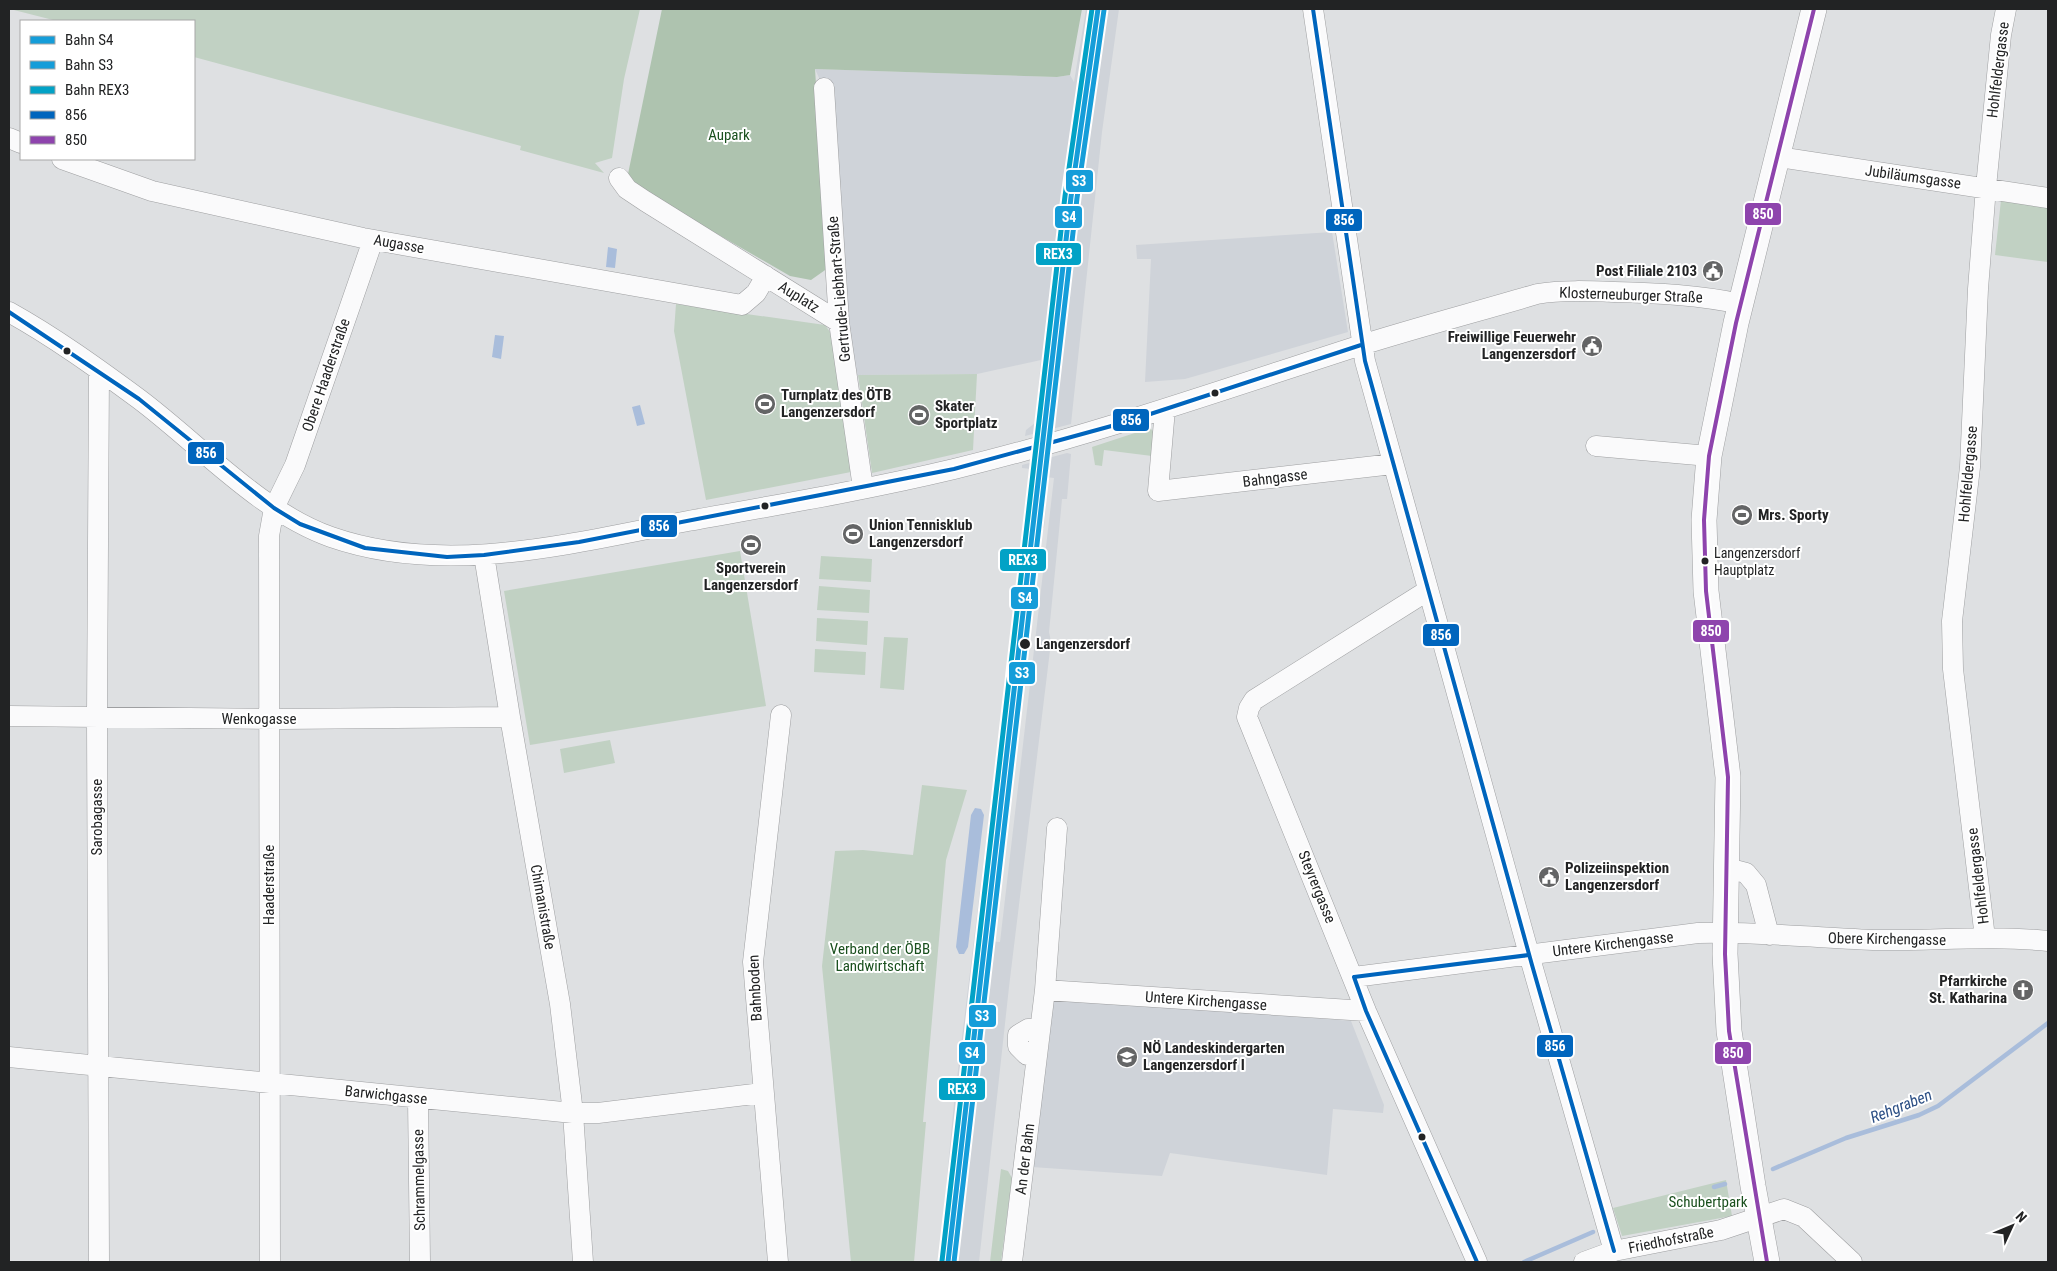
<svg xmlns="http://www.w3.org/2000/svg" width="2057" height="1271" viewBox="0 0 2057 1271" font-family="'Roboto Condensed',sans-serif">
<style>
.built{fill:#cfd3d9;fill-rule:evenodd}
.green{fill:#c1d1c3}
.forest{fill:#aec3af}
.water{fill:#a9bddb}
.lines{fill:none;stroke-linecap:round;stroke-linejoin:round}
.stream{stroke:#a9bddb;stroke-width:4.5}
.minor-casing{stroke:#9e9fa1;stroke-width:21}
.major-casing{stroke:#9e9fa1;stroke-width:26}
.minor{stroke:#fafafb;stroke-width:20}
.major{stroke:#fafafb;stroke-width:25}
.bus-1-casing{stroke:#fff;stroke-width:8}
.bus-2-casing{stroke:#fff;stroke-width:8}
.bus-1{stroke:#0065bd;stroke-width:4}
.bus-2{stroke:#8e44ad;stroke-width:4}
.rail-1-casing{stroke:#fff;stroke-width:9}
.rail-2-casing{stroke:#fff;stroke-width:9}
.rail-3-casing{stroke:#fff;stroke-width:9}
.rail-1{stroke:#159dd9;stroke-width:5}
.rail-2{stroke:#159dd9;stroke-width:5}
.rail-3{stroke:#02a2c6;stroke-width:5}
.bus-dot{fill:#222324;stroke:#fff;stroke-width:2}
.labels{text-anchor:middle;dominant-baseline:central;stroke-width:4;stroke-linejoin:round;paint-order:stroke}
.bus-label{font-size:14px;fill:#222324;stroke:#fff;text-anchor:start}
.street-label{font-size:15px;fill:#222324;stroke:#fff}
.park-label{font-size:15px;fill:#1a501e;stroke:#fff}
.poi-label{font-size:15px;font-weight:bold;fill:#222324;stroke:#fff;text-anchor:start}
.stop-label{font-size:15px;font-weight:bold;fill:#222324;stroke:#fff;text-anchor:start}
.water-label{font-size:16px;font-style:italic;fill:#2c4f85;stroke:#fff}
.line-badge{stroke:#fff;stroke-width:2}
.badge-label{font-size:14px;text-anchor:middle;font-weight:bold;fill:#fff}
</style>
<rect width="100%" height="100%" fill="#dee0e2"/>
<!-- built -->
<path class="built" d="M1086,9H1119L1102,132L1071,424L1025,436L1026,430L1035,423L1041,360L977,374L858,375L848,378L824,89L815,69L1057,77L1070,75L1074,82Z
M1332,232L1348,332L1185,379L1145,382L1151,259H1137L1136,245Z
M1067,453L1071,454L1067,499H1062L1059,531L1049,632L1051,642L1009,987L979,1262H939L954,1103L1030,481L1031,469L1022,468V465ZM1046,477L1054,478L1000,942L987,941L1036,525L1044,528L1046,506L1042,505Z
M1054,997L1351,1021L1384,1105L1383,1113L1333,1109L1327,1175L1170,1153L1162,1176L1032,1167Z"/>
<!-- green -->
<path class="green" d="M10,9H640L624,79L612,158L595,163L604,173L520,150L521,146L194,57V21H57Z
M2001,200L2048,203V262L1995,255Z
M676,304L825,325L833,336L851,472L706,500L674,331Z
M977,374L973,450L872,473L858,375Z
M1150,428L1155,433L1152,456L1104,450L1102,466L1095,465L1092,447Z
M740,551L766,706L530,745L504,591Z
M821,556L872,559L871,582L819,579Z
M819,586L870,590L869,613L817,610Z
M817,618L868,621L867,645L816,641Z
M884,637L908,638L904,690L880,688Z
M815,649L866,652L865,675L814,672Z
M610,740L615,763L564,773L560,749Z
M922,785L967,790L946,860L923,1122H926L914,1262H851L822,966L835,851L863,850L913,855Z
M1001,1169L1008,1171L1012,1178L1001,1262H990Z
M1726,1180L1732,1216L1622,1236L1613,1208Z"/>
<!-- forest -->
<path class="forest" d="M662,9H1082L1070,75L1057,77L815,69L828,268L811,280L790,276L634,186L628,174Z"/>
<!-- water -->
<path class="water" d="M608,247L617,249L615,268L606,267Z
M495,335L504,336L501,359L492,357Z
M640,405L645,424L637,426L632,407Z
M975,808L981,809L984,815L968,947L964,954H959L956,947L971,815Z"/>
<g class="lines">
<!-- stream -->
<path class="stream" d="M1773,1169L1846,1138L1919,1115L1938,1106L2048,1023
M1714,1187L1725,1184
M1524,1262L1593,1232"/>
<!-- minor casing -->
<g class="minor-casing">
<path id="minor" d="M1313,9L1365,361L1532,965L1614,1251
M824,88L839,322L863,488
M9,138L21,143
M1778,157L2048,198
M62,159L152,191L363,238L742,305L756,293L766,276
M619,178L627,189L645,201L839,322
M9,312C54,337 97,368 139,399C199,444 260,512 331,537C446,577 572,543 688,521C777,505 866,490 954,469C1090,436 1222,390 1355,347C1415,328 1476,312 1537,294C1562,290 1588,291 1614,292C1657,293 1699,295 1741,304
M99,371L97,718L99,1262
M1165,409L1158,491L1393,464
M1596,446L1709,456
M484,555L510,717L560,1004L573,1113L583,1262
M1427,591L1254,700L1249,708L1247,717L1366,1011L1477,1262
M9,716L280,719L510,717
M1727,868L1746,873L1756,885L1769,935
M1985,938L1953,669L1952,621L1970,467L1978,289L1986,187L2001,35L2006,9
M1354,977L1698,933C1757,931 1815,938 1873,940C1932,941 1990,935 2048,941
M1045,990L1366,1011
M1037,1055H1027L1018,1046V1035L1028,1029H1040
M9,1057L573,1113H598L762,1093
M418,1099L420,1262
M270,1262L269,536L274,508L295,465L373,240
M778,1262L753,962L781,715
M1012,1262L1045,990L1057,828
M1584,1262L1614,1251L1721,1230L1784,1209L1804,1217L1852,1262"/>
</g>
<!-- major casing -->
<g class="major-casing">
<path id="major" d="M1767,1262L1753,1186L1729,1031L1725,954L1728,777L1706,591L1704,520L1709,456L1736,323L1814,9"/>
</g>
<!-- minor -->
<use href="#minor" class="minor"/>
<!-- major -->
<use href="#major" class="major"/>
<!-- bus-1 casing -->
<g class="bus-1-casing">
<path id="bus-1" d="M1313,9L1365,361L1532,965L1614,1251
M9,312L139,399L274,508L300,524L365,548L447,557L484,555L579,542L954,469L1126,422L1361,345
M1354,977L1366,1011L1477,1262
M1354,977L1529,955"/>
</g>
<!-- bus-2 casing -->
<g class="bus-2-casing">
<path id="bus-2" d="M1767,1262L1729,1031L1725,954L1728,777L1706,591L1704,520L1709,456L1736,323L1814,9"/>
</g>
<!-- bus-1 -->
<use href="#bus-1" class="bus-1"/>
<!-- bus-2 -->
<use href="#bus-2" class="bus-2"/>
<!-- rail-1 casing -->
<g class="rail-1-casing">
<path id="rail-1" d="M948,1262L1071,197L1098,9"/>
</g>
<!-- rail-2 casing -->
<g class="rail-2-casing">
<path id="rail-2" d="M954,1262L1077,198L1104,10"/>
</g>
<!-- rail-3 casing -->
<g class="rail-3-casing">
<path id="rail-3" d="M942,1261L1065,196L1092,9"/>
</g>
<!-- rail-1 -->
<use href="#rail-1" class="rail-1"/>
<!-- rail-2 -->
<use href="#rail-2" class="rail-2"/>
<!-- rail-3 -->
<use href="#rail-3" class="rail-3"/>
</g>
<!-- icons -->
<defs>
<g id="civic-disc" transform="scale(1.125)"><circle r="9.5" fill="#646566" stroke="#fff"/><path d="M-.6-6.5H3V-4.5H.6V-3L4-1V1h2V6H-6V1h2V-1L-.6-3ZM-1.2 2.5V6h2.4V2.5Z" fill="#fff"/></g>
<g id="stadium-disc" transform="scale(1.125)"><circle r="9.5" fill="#646566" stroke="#fff"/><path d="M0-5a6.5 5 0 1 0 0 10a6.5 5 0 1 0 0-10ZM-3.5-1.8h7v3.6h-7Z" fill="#fff"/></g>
<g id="church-disc" transform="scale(1.125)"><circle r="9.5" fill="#646566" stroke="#fff"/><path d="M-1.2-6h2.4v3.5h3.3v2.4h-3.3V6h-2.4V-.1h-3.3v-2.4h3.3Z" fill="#fff"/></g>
<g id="school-disc" transform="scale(1.125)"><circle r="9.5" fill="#646566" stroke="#fff"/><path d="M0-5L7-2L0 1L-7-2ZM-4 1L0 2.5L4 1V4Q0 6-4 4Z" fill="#fff"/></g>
</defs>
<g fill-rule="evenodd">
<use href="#civic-disc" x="1713" y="271"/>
<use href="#civic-disc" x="1592" y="346"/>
<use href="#stadium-disc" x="765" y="404"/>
<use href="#stadium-disc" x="919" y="415"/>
<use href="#stadium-disc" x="1742" y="515"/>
<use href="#stadium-disc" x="853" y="534"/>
<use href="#stadium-disc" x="751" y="545"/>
<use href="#civic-disc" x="1549" y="877"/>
<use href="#church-disc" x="2023" y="990"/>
<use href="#school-disc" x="1127" y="1057"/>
</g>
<!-- markers -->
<g class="bus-dot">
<circle cx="67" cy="351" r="4.5"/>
<circle cx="1215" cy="393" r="4.5"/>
<circle cx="765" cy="506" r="4.5"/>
<circle cx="1705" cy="561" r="4.5"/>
<circle cx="1025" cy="644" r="6"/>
<circle cx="1422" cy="1137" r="4.5"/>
</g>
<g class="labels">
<!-- bus labels -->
<g class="bus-label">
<text x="1714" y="553">Langenzersdorf<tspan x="1714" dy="17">Hauptplatz</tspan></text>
</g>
<!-- street labels -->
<g class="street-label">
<text transform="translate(1998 70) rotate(-83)">Hohlfeldergasse</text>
<text transform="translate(1913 177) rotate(8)">Jubiläumsgasse</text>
<text transform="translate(399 244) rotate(10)">Augasse</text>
<text transform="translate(839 289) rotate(-95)">Gertrude-Liebhart-Straße</text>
<text transform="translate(1631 295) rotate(2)">Klosterneuburger Straße</text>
<text transform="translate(799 297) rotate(32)">Auplatz</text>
<text transform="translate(326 375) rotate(-71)">Obere Haaderstraße</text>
<text transform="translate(1968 474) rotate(-85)">Hohlfeldergasse</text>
<text transform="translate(1275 478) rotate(-7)">Bahngasse</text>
<text x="259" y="719">Wenkogasse</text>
<text transform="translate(97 817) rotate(-90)">Sarobagasse</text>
<text transform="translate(1978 876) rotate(-97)">Hohlfeldergasse</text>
<text transform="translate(269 885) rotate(-90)">Haaderstraße</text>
<text transform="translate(1317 887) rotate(68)">Steyrergasse</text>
<text transform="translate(543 907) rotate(80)">Chimanistraße</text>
<text transform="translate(1887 939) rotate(1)">Obere Kirchengasse</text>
<text transform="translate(1613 944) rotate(-7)">Untere Kirchengasse</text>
<text transform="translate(755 988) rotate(-93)">Bahnboden</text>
<text transform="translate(1206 1001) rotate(4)">Untere Kirchengasse</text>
<text transform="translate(386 1095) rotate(6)">Barwichgasse</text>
<text transform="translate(1025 1159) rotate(-83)">An der Bahn</text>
<text transform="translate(419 1180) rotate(-91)">Schrammelgasse</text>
<text transform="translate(1671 1240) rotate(-11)">Friedhofstraße</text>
</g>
<!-- park labels -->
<g class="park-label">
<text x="729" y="135">Aupark</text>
<text x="880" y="949">Verband der ÖBB<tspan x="880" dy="17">Landwirtschaft</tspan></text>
<text x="1708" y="1202">Schubertpark</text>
</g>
<!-- poi labels -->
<g class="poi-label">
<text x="1697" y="271" text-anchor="end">Post Filiale 2103</text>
<text x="1576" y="337" text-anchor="end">Freiwillige Feuerwehr<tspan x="1576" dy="17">Langenzersdorf</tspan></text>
<text x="781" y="395">Turnplatz des ÖTB<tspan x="781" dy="17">Langenzersdorf</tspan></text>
<text x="935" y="406">Skater<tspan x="935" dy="17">Sportplatz</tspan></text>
<text x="1758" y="515">Mrs. Sporty</text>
<text x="869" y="525">Union Tennisklub<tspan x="869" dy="17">Langenzersdorf</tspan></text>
<text x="751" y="568" text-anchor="middle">Sportverein<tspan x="751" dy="17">Langenzersdorf</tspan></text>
<text x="1565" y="868">Polizeiinspektion<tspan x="1565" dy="17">Langenzersdorf</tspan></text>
<text x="2007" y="981" text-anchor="end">Pfarrkirche<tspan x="2007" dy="17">St. Katharina</tspan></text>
<text x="1143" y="1048">NÖ Landeskindergarten<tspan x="1143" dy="17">Langenzersdorf I</tspan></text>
</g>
<!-- stop labels -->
<g class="stop-label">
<text x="1036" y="644">Langenzersdorf</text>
</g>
<!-- water labels -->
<g class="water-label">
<text transform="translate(1901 1106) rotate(-22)">Rehgraben</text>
</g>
</g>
<g class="line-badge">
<rect x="1065" y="169" width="29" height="24" rx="5" fill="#159dd9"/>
<rect x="1744" y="202" width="38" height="24" rx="5" fill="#8e44ad"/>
<rect x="1054" y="205" width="29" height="24" rx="5" fill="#159dd9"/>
<rect x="1325" y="208" width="38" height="24" rx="5" fill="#0065bd"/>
<rect x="1035" y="242" width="47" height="24" rx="5" fill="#02a2c6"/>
<rect x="1112" y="408" width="38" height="24" rx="5" fill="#0065bd"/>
<rect x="187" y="441" width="38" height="24" rx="5" fill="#0065bd"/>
<rect x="640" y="514" width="38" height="24" rx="5" fill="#0065bd"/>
<rect x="999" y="548" width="48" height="24" rx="5" fill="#02a2c6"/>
<rect x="1010" y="586" width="29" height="24" rx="5" fill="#159dd9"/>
<rect x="1692" y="619" width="38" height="24" rx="5" fill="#8e44ad"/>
<rect x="1422" y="623" width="38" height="24" rx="5" fill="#0065bd"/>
<rect x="1008" y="661" width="28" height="24" rx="5" fill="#159dd9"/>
<rect x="968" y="1004" width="29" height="24" rx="5" fill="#159dd9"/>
<rect x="1536" y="1034" width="38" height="24" rx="5" fill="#0065bd"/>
<rect x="958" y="1041" width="28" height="24" rx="5" fill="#159dd9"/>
<rect x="1714" y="1041" width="38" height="24" rx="5" fill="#8e44ad"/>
<rect x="938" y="1077" width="48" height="24" rx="5" fill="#02a2c6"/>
</g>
<g class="badge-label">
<text x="1079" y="186">S3</text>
<text x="1763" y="219">850</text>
<text x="1069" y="222">S4</text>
<text x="1344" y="225">856</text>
<text x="1058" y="259">REX3</text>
<text x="1131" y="425">856</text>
<text x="206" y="458">856</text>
<text x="659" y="531">856</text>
<text x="1023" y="565">REX3</text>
<text x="1025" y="603">S4</text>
<text x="1711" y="636">850</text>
<text x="1441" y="640">856</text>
<text x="1022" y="678">S3</text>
<text x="982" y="1021">S3</text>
<text x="1555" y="1051">856</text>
<text x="972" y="1058">S4</text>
<text x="1733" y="1058">850</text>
<text x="962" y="1094">REX3</text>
</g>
<!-- border -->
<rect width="2057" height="1271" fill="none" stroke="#222324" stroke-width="20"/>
<!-- legend -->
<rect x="20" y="20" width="175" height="140" fill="#ffffff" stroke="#a7a7a7"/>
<rect x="30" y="36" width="25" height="8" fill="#159dd9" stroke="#a7a7a7"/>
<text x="65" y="45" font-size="15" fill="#222324">Bahn S4</text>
<rect x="30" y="61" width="25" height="8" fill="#159dd9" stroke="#a7a7a7"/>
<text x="65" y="70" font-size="15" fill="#222324">Bahn S3</text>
<rect x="30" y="86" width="25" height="8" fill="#02a2c6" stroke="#a7a7a7"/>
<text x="65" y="95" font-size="15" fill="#222324">Bahn REX3</text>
<rect x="30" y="111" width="25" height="8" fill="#0065bd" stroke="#a7a7a7"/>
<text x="65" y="120" font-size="15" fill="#222324">856</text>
<rect x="30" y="136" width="25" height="8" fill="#8e44ad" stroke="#a7a7a7"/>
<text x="65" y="145" font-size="15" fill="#222324">850</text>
<!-- north arrow -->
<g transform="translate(2012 1226) rotate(46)" stroke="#ffffff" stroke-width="4" paint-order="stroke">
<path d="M0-4L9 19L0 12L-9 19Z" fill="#222324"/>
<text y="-8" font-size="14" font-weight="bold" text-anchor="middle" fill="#222324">N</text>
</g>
</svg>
